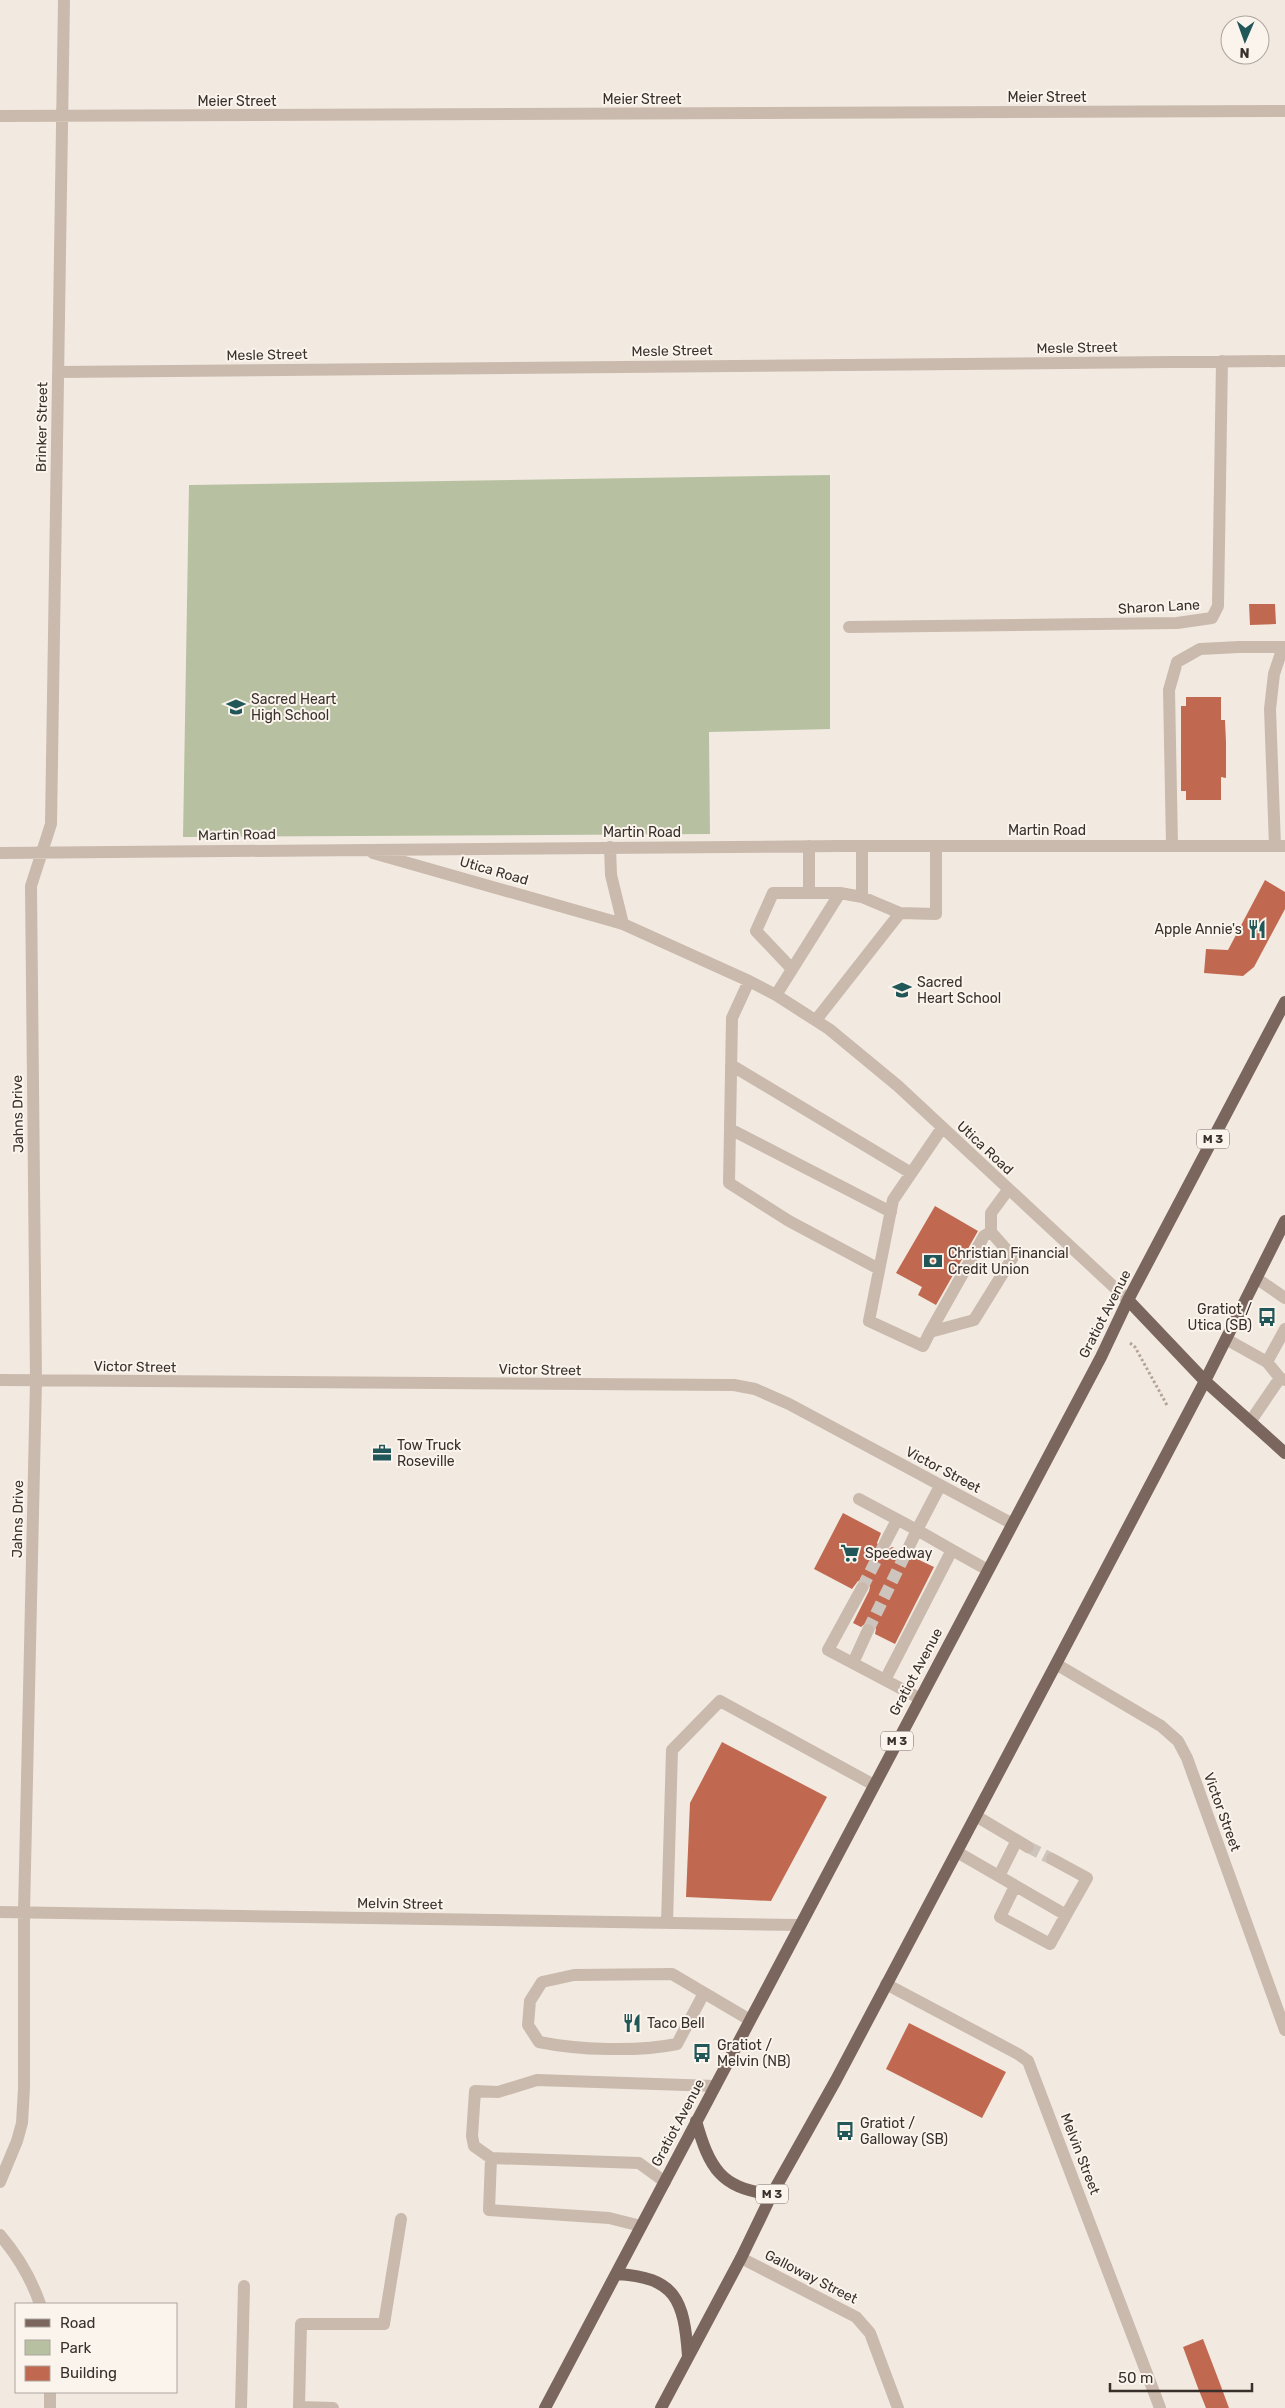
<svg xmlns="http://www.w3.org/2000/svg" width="1285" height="2408" viewBox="0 0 1285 2408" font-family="Rubik,sans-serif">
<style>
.green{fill:#b7c1a1}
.building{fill:#c16950}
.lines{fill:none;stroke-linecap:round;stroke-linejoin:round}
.minor-tunnel{stroke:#cdc5bd;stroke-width:12;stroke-dasharray:12 6;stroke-linecap:butt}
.path{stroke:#b6a497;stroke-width:3;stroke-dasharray:2.5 2.5;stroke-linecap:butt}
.minor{stroke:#cabaad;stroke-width:12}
.major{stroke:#7a665d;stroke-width:12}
.labels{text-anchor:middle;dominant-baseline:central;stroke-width:4;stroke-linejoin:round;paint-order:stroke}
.shield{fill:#faf4ed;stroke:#736a65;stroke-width:1}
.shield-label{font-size:12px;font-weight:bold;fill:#392f2b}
.street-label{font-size:14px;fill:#392f2b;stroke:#faf4ed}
.poi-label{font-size:14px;fill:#392f2b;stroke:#faf4ed;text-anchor:start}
</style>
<rect width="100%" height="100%" fill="#f2eae1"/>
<!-- green -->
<path class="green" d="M830,475V729L709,732L710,834L183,837L189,485Z"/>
<!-- building -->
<path class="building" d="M1249,604H1275L1276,624L1250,625Z
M1186,697H1221V720H1225L1226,742V778L1221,777V800H1186V791H1181V706H1186Z
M1265,880L1285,892V909L1254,967L1243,976L1204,973L1206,949L1228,950Z
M935,1206L978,1231L936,1305L918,1295L922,1287L896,1273Z
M843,1513L881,1533L877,1543L881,1550L886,1551L892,1547L899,1550L898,1554L902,1560L907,1561L913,1557L934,1567L895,1644L875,1634L876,1629L872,1623L867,1622L861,1627L853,1623L869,1591L870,1587L866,1581H858L852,1589L814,1569Z
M722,1742L827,1797L771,1901L686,1897L690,1803Z
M909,2023L1006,2072L982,2118L886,2069Z
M1203,2339L1219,2381L1229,2408H1206L1198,2388L1183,2347Z"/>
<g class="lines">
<!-- minor-tunnel -->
<path class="minor-tunnel" d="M862,1588L885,1543
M868,1630L906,1553
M1028,1847L1052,1859"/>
<!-- path -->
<path class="path" d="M1130,1343L1135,1347L1168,1407"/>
<!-- minor -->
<path class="minor" d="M0,116L1285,111
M58,372L1285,361
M849,627L1177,623L1212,618L1218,606L1222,361
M1172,845L1169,690L1177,662L1200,649L1239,647H1285
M809,846V893
M1275,846L1270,709L1274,674L1283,647
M610,847L611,875L623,924
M0,853L839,846H1285
M373,853L623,924L749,981L776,995L829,1029L898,1086L1128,1300
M862,897V846
M900,913L936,914V846
M792,969L756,931L773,893H840L862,897L900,913L816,1020
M749,981L732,1018L729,1183L789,1221L879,1269
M776,995L840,893
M731,1065L911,1173
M942,1128L893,1200L869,1321L923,1346L930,1332L974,1320L1013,1257L991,1232V1213L1008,1190
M730,1129L891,1212
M1256,1278L1285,1298
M930,1332L984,1236L991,1232
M1226,1339L1267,1362L1280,1378L1285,1380
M1267,1362L1285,1329
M0,1380L734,1385L755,1389L789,1404L1011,1523
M1250,1422L1280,1378
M859,1499L917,1530L940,1486
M885,1543L897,1520
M906,1553L917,1530L952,1550
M862,1588L828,1650L919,1698
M853,1663L868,1630
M1056,1664L1161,1726L1178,1741L1187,1758L1285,2030
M885,1680L952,1550L986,1569
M976,1816L1028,1847
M957,1852L1066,1915L1087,1878L1052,1859
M999,1876L1017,1840
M1015,1886L1000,1917L1050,1944L1066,1915
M0,1912L800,1925
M667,1923L672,1750L720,1701L874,1785
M886,1984L1018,2054L1028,2061L1160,2408
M704,1993L677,2044C638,2052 578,2050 539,2042L528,2025L530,2001L542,1982L574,1975L672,1974L750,2020
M491,2158L489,2210L609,2218L641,2226
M0,2182L17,2141L22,2123L24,2088V1912L36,1381L31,886L51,824L64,0
M665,2182L639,2163L491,2158L474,2146L472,2136L475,2091L498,2092L537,2080L715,2086
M0,2235C18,2256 31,2278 40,2304
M741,2258L856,2317L870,2333L898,2408
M50,2408V2392
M241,2408L244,2286
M333,2408L299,2407L301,2324H384L401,2219"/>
<!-- major -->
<path class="major" d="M1128,1300L1205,1381L1285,1453
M696,2121C709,2167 721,2190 772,2194
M616,2274C676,2277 684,2300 688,2356
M545,2408L1101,1357L1128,1300L1285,1002
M661,2408L741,2258L772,2194L836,2080L1056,1664L1205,1381L1285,1221"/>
</g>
<!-- icons -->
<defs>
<g id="school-bare" transform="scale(1.5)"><path d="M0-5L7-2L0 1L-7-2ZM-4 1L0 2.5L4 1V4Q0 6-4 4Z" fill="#225759" stroke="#faf4ed" stroke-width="2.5" paint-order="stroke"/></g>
<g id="restaurant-bare" transform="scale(1.5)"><path d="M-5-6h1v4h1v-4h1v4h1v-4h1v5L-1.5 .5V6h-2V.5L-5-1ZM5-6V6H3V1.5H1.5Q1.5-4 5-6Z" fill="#225759" stroke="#faf4ed" stroke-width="2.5" paint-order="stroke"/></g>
<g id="bank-bare" transform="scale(1.5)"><path d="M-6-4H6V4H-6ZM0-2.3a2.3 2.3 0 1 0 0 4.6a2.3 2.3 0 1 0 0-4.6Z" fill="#225759" stroke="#faf4ed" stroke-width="2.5" paint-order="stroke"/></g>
<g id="bus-bare" transform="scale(1.5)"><path d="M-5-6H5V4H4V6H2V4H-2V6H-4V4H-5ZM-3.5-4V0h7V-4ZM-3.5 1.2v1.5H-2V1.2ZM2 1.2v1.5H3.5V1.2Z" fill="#225759" stroke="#faf4ed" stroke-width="2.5" paint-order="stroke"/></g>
<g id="office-bare" transform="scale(1.5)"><path d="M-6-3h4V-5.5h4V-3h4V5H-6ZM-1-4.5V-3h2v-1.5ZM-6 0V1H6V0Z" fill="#225759" stroke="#faf4ed" stroke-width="2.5" paint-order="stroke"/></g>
<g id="supermarket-bare" transform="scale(1.5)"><path d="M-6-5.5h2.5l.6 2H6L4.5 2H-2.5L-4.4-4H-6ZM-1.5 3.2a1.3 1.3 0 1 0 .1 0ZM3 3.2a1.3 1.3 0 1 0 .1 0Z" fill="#225759" stroke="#faf4ed" stroke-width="2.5" paint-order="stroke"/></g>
</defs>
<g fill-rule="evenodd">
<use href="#school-bare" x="236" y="707"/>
<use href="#restaurant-bare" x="1257" y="929"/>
<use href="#school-bare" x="902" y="990"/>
<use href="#bank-bare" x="933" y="1261"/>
<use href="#bus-bare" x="1267" y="1317"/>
<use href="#office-bare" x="382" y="1453"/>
<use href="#supermarket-bare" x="850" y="1553"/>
<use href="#restaurant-bare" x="632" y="2023"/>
<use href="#bus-bare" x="702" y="2053"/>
<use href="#bus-bare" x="845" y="2131"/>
</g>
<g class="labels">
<!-- shield labels -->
<g class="shield">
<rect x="1197" y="1129.5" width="32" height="19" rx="4"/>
<rect x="881" y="1731.5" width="32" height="19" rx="4"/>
<rect x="756" y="2184.5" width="32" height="19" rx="4"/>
</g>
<g class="shield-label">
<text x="1213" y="1139">M 3</text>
<text x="897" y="1741">M 3</text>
<text x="772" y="2194">M 3</text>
</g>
<!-- street labels -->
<g class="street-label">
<text x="1047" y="97">Meier Street</text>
<text x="642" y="99">Meier Street</text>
<text x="237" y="101">Meier Street</text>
<text transform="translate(1077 348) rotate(-1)">Mesle Street</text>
<text transform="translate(672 351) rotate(-1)">Mesle Street</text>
<text transform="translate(267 355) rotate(-1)">Mesle Street</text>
<text transform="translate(42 427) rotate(-89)">Brinker Street</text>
<text transform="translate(1159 607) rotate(-3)">Sharon Lane</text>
<text x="1047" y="830">Martin Road</text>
<text x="642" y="832">Martin Road</text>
<text transform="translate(237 835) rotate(-1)">Martin Road</text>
<text transform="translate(494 871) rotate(16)">Utica Road</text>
<text transform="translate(18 1114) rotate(-91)">Jahns Drive</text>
<text transform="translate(985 1148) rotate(43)">Utica Road</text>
<text transform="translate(1105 1314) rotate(-63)">Gratiot Avenue</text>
<text transform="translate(135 1367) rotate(1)">Victor Street</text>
<text transform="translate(540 1370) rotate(1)">Victor Street</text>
<text transform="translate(943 1470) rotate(28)">Victor Street</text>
<text transform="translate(18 1519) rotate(-89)">Jahns Drive</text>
<text transform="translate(916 1672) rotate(-62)">Gratiot Avenue</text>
<text transform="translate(1222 1812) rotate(70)">Victor Street</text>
<text transform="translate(400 1904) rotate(1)">Melvin Street</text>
<text transform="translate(678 2123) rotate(-62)">Gratiot Avenue</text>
<text transform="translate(1080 2154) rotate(69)">Melvin Street</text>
<text transform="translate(811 2277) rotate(27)">Galloway Street</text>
</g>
<!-- poi labels -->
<g class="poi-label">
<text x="251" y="699">Sacred Heart<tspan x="251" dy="16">High School</tspan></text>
<text x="1242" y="929" text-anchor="end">Apple Annie's</text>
<text x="917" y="982">Sacred<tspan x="917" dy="16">Heart School</tspan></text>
<text x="948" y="1253">Christian Financial<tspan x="948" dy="16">Credit Union</tspan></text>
<text x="1252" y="1309" text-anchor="end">Gratiot /<tspan x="1252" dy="16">Utica (SB)</tspan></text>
<text x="397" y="1445">Tow Truck<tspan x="397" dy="16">Roseville</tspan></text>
<text x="865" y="1553">Speedway</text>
<text x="647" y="2023">Taco Bell</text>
<text x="717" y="2045">Gratiot /<tspan x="717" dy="16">Melvin (NB)</tspan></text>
<text x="860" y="2123">Gratiot /<tspan x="860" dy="16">Galloway (SB)</tspan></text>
</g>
</g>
<!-- legend -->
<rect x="15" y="2303" width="162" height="90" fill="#faf4ed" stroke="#ada59f"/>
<rect x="25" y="2319" width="25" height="8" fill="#7a665d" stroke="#ada59f"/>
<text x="60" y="2328" font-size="15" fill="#392f2b">Road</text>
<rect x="25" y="2340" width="25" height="15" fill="#b7c1a1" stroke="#ada59f"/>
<text x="60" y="2353" font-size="15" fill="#392f2b">Park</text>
<rect x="25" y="2366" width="25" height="15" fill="#c16950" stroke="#ada59f"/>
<text x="60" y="2378" font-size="15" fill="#392f2b">Building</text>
<!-- north arrow -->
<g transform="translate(1245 40) rotate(182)"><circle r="24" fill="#faf4ed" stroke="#ada59f"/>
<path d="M0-4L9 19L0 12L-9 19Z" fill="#225759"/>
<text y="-8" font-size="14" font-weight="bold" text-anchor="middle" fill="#392f2b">N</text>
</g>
<!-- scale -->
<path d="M1110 2383v8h142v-8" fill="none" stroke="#392f2b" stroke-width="2.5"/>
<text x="1118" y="2383" font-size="15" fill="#392f2b" stroke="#faf4ed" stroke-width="4" paint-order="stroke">50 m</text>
</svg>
